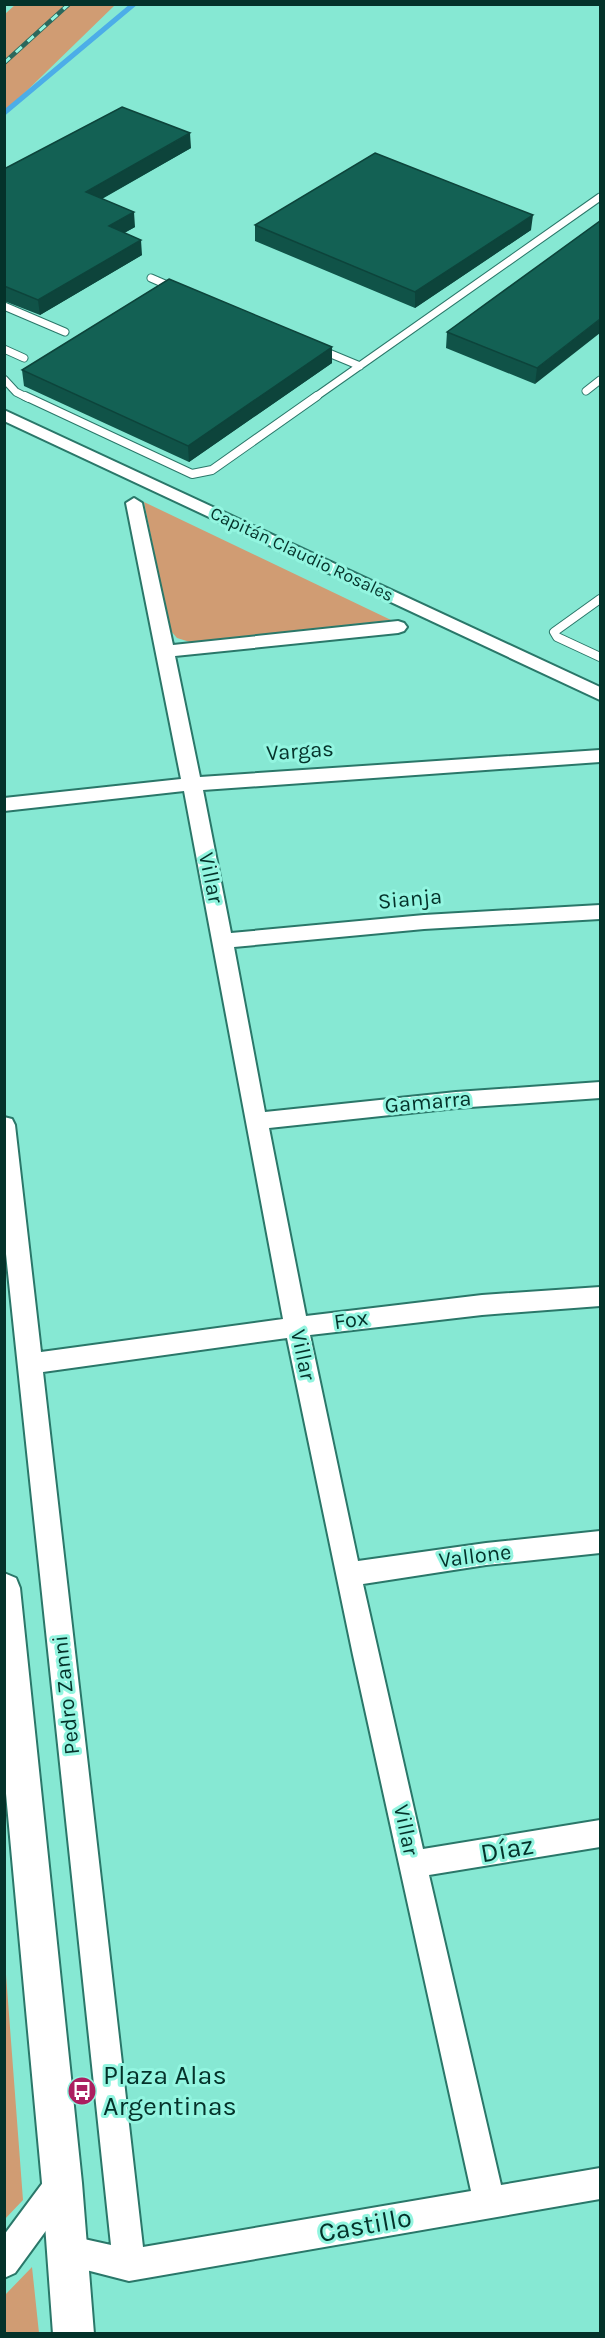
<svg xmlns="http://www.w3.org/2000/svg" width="605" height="2338" viewBox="0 0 605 2338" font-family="Karla,sans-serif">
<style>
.green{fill:#d09c73}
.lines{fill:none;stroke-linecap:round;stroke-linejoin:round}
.stream{stroke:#4cade8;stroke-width:5}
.service-far1-casing{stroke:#2a7769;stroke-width:9}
.service-casing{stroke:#2a7769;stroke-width:10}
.minor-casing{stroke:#2a7769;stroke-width:4}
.tertiary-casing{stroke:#2a7769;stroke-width:4}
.service-far1{stroke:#fff;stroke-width:7}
.service{stroke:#fff;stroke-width:8}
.minor{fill:#fff;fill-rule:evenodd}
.tertiary{fill:#fff;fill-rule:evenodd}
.rail-casing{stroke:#2b685c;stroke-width:4.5}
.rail{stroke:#93f5e0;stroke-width:3;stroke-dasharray:8;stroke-linecap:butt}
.wall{fill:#105348}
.shaded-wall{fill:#0d443b}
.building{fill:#136154;stroke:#0d443b;stroke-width:1.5}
.labels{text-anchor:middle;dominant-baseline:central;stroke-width:6;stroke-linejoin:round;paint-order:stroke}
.far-street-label{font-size:18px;fill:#04322a;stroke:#93f5e0}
.street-label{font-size:22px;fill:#04322a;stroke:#93f5e0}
.near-street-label{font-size:27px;fill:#04322a;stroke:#93f5e0}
.near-poi-label{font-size:27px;fill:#04322a;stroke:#93f5e0;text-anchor:start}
</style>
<rect width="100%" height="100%" fill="#86e8d3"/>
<!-- green -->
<path class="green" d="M16,4L115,5L5,112V14Z
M144,502L391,620L190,642L177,638L170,630Z
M4,1948L23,2200L5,2219H4Z
M32,2267L39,2333H5V2295Z"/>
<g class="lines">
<!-- stream -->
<path class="stream" d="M4,113L134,4"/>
<!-- service-far1 casing -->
<g class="service-far1-casing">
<path id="service-far1" d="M151,278L174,288
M4,306L65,332
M4,349L24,358
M319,349L360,366
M4,379L16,392L28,398
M586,391L600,380
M314,398L600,197"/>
</g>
<!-- service casing -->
<g class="service-casing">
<path id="service" d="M25,396L192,474L212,470L317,396
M600,599L554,632L557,637L600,657"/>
</g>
<!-- minor casing -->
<g class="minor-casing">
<path id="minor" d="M4,410L600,687V700L4,421Z
M134,498L142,503L173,645L398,621L404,623L407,627L404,631L398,633L175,656L200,777L600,750V762L203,790L231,933L424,915L600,905V919L424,929L234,947L265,1112L456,1092L600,1082V1098L456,1108L269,1128L306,1316L482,1295L600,1287V1306L482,1315L310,1335L358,1561L486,1543L600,1531V1553L486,1565L363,1584L423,1849L600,1820V1847L429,1875L501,2185L600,2168V2199L129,2281L55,2262L50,2251L55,2240L66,2235L111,2245L4,1235V1117L12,1119L15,1125L41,1352L283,1319L184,791L4,811V798L181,779L126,503ZM287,1338L353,1655L471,2191L143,2247L43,1372Z
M61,2168L72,2173L77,2184L72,2195L15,2273L4,2278V2235L50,2173Z"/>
</g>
<!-- tertiary casing -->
<g class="tertiary-casing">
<path id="tertiary" d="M4,1573L16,1578L20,1588L82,2183L94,2334H53L42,2183L4,1772Z"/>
</g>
<!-- service-far1 -->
<use href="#service-far1" class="service-far1"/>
<!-- service -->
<use href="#service" class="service"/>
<!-- minor -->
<use href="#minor" class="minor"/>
<!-- tertiary -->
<use href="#tertiary" class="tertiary"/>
<!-- rail casing -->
<g class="rail-casing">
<path id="rail" d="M4,63L69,4"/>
</g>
<!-- rail -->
<use href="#rail" class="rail"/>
</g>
<!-- wall -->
<path class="wall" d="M191,148L102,199L135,227L124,233L142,255L40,315L4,301V169Z
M600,221L535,384L446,348L447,332Z
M255,225L531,230L415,308L255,241Z
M332,347V363L189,462L24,386L22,370Z"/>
<!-- shaded-wall -->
<path class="shaded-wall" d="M190,133L191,148L87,207L86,192Z
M134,212L135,227L110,241L109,226Z
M533,215L531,230L415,308V292Z
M141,240L142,255L40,315L38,300Z
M600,319V333L535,384L537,368Z
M332,347V363L189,462L188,446Z"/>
<!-- building -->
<path class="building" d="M122,107L190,133L86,192L134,212L109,226L141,240L38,300L4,286V169Z
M375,153L533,215L415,292L255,225Z
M600,221V319L537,368L447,332Z
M169,279L332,347L188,446L22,370Z"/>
<!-- icons -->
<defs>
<g id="bus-disc" transform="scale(1.5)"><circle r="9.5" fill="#ab1f60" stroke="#93f5e0"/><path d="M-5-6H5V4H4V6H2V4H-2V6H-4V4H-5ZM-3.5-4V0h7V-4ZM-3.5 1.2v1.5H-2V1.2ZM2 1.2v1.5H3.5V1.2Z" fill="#fff"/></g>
</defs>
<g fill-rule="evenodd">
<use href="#bus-disc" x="82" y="2091"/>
</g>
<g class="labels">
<!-- far-street labels -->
<g class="far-street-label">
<text transform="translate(302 554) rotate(25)">Capitán Claudio Rosales</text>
</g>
<!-- street labels -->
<g class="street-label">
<text transform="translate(300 751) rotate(-4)">Vargas</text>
<text transform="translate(211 878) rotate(78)">Villar</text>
<text transform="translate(410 899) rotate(-5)">Sianja</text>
<text transform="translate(428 1102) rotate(-5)">Gamarra</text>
<text transform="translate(351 1320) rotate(-8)">Fox</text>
<text transform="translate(303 1355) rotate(78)">Villar</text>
<text transform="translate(475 1556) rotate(-7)">Vallone</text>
<text transform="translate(66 1695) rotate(-96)">Pedro Zanni</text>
<text transform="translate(406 1830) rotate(78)">Villar</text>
</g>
<!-- near-street labels -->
<g class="near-street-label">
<text transform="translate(507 1849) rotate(-10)">Díaz</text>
<text transform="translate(365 2225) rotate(-10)">Castillo</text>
</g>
<!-- near-poi labels -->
<g class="near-poi-label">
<text x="103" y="2075">Plaza Alas<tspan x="103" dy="31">Argentinas</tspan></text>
</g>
</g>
<!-- border -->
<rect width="605" height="2338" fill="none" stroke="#04322a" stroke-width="12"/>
</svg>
